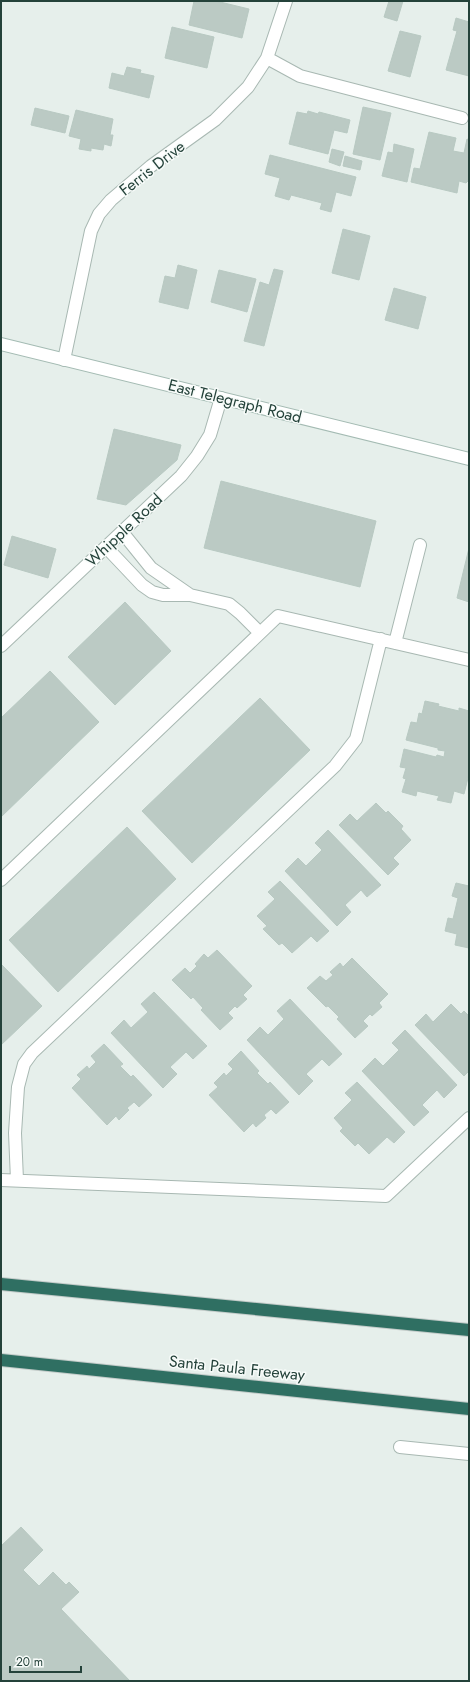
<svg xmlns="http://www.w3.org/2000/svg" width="470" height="1682" viewBox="0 0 470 1682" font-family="Jost,sans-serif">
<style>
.building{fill:#bbcac4;stroke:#b8c9c2}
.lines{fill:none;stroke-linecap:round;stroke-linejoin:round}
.lane-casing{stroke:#a8b8b2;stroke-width:14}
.street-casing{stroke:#a8b8b2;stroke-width:14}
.secondary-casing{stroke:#a4bbb3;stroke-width:14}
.highway-casing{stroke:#c2cac8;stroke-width:14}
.lane{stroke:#fff;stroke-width:12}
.street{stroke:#fff;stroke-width:12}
.secondary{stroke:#fff;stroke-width:12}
.highway{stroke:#2f6f62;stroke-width:12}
.labels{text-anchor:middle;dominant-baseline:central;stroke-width:3;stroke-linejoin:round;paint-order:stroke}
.street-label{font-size:16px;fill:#24423a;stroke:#f7fbf9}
</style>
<rect width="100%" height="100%" fill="#e6efeb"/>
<!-- building -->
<path class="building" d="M194,1H216L249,9L242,38L189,25Z
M389,1H403L397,21L384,17Z
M456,18L469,22V76L446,70L457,31L453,30Z
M172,27L214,37L207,68L165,58Z
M400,31L421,36L410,77L388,71Z
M127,67L141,70L140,73L154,76L149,98L109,88L112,73L124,76Z
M363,107L391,113L380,160L353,154Z
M35,108L69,116L65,133L31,125Z
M76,110L113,119L110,135H113L111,146L104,144L103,150L91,148V151L79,149L81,139L69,136Z
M308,111L318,114L319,112L350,120L347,133L334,130L328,154L289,144L297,112L307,114Z
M429,132L456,138L453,151L464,153L467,139L469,140V180L466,183L459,181L457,193L411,182L414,168L420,169Z
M394,144L414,149L407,182L382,176L388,152L393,153Z
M332,149L344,152L340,166L329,162Z
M270,155L356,177L351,196L336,192L331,212L320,209L322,203L291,195L289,200L275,196L280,178L265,174Z
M345,156L362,161L360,170L343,166Z
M343,229L370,236L359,280L332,273Z
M178,265L197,270L188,309L159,302L165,276L175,278Z
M274,269L283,271L264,346L244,341L260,282L269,285Z
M219,270L256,279L247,312L211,302Z
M394,288L426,297L418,329L385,320Z
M114,429L181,445L177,460L126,505L97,499Z
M221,481L376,521L360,587L204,548Z
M12,536L56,549L48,578L4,565Z
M469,548V602L457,598Z
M125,602L171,651L115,705L68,657Z
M50,671L99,722L1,817V718Z
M260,698L310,750L192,863L142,811Z
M425,701L439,704L438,706L459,711V708L469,711V774L464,794L454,791L451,803L437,800L439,796L417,791L416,796L402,792L406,779L403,778L406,768L400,767L404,749L436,757L437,755L444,757L445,751L438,750V748L406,740L411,722L417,723L419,713L422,714Z
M376,803L386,813L388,811L403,826L401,829L411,840L393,858L399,864L388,875L339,825L350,814L357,821Z
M127,827L176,879L58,992L9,940Z
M328,830L381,885L367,897L361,890L345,905L351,912L337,926L285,871L298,858L306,866L322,850L315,843Z
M280,881L329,931L317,942L311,936L292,953L282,943L279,945L263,929L267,926L257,916L275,899L268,892Z
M456,883L469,886V948L455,945L457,934L445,931L448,918L453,919L458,898L452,896Z
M217,950L252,986L243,995L247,999L237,1008L235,1006L228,1013L233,1018L220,1030L201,1010L203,1008L193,997L191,999L172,980L185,968L190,973L197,966L195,964L204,954L208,958Z
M352,958L388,994L379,1003L382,1007L372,1016L370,1014L363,1021L368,1026L355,1038L337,1019L339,1017L328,1006L326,1007L307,988L320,976L326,981L333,975L330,972L340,963L343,967Z
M1,964L42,1006L1,1045Z
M154,992L207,1046L193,1059L186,1052L170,1067L177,1074L163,1088L111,1033L124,1020L131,1028L148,1012L141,1004Z
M290,999L342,1054L329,1066L322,1059L306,1074L313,1081L299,1095L247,1040L260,1027L268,1035L284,1019L277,1011Z
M451,1004L461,1014L464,1011L469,1016V1071L464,1076L415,1025L426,1014L433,1022Z
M405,1030L457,1085L444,1098L437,1090L422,1105L429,1112L414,1126L362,1071L375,1058L383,1066L399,1050L392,1043Z
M104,1044L123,1064L120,1066L131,1077L133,1075L152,1095L139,1107L134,1102L127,1108L129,1110L119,1120L116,1116L107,1125L72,1088L81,1079L77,1075L87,1066L89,1069L96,1062L91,1056Z
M241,1051L259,1071L257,1073L268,1084L270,1082L289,1102L276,1114L271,1109L264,1115L266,1118L256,1127L253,1123L244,1132L209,1095L218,1087L214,1083L224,1073L226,1076L233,1069L228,1064Z
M357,1082L405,1132L394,1143L387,1137L369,1154L358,1143L355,1146L340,1131L343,1128L334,1118L352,1100L345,1093Z
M21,1527L43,1550L23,1570L39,1586L53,1572L66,1585L69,1582L79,1592L61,1609L130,1681H1V1546Z"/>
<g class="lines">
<!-- lane casing -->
<g class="lane-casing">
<path id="lane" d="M122,532L151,568L190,595
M106,547L142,585L152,592L163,595H190L229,604L240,613L260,633
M395,643L420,545
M1,880L278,616L469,660
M1,1180L386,1196L469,1118
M17,1180L15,1133L18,1087L24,1064L32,1053L335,766L356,739L381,639"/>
</g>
<!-- street casing -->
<g class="street-casing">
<path id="street" d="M267,58L300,76L462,118
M64,360L91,231L99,214L111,200L151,166L215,120L248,87L267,58L286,1
M1,646L181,476L197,456L210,435L221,398
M400,1447L469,1454"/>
</g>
<!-- secondary casing -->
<g class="secondary-casing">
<path id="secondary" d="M1,344L469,459"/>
</g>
<!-- highway casing -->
<g class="highway-casing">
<path id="highway" d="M1,1284L469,1330
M1,1360L469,1409"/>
</g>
<!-- lane -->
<use href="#lane" class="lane"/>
<!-- street -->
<use href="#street" class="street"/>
<!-- secondary -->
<use href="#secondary" class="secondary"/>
<!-- highway -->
<use href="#highway" class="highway"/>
</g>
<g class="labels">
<!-- street labels -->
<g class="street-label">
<text transform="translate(152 168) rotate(-38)">Ferris Drive</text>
<text transform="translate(235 401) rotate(14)">East Telegraph Road</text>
<text transform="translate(124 530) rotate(-43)">Whipple Road</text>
<text transform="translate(237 1368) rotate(6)">Santa Paula Freeway</text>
</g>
</g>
<!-- border -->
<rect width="470" height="1682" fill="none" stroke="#24423a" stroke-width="4"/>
<!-- scale -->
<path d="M10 1666v6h71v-6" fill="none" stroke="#24423a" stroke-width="2"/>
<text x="16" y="1666" font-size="12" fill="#24423a" stroke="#f7fbf9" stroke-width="3" paint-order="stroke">20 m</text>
</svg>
